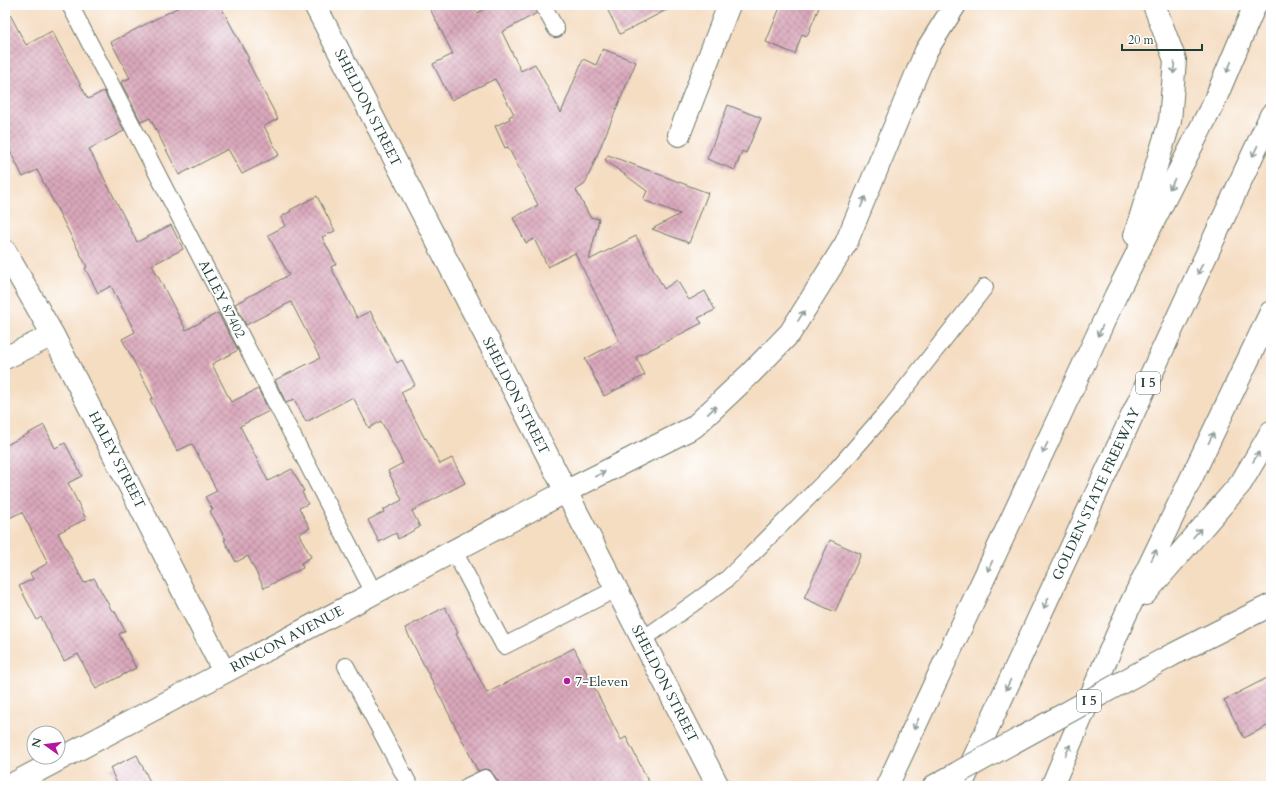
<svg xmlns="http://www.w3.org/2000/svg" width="1276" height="791" viewBox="0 0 1276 791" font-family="Cardo,serif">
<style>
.building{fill:url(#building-cross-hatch)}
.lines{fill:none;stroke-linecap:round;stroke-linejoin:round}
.service-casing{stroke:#6a7566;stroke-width:18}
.minor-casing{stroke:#6a7566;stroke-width:24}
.secondary-casing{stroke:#6a7566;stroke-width:24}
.primary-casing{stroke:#6a7566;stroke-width:24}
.motorway-casing{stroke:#6a7566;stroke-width:24}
.service{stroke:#fff;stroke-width:16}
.minor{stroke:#fff;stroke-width:22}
.secondary{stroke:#fff;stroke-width:22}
.primary{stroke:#fff;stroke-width:22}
.motorway{stroke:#fff;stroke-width:22}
.primary-bridge-casing{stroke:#6a7566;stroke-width:24;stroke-linecap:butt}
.primary-bridge{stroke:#fff;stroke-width:22}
.oneway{stroke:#8f9e9a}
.poi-dot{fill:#b5179e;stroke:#fff;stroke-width:1.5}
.labels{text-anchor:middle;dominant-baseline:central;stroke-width:3.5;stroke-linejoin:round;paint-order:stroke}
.shield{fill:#fff;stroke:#627771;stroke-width:1}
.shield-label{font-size:13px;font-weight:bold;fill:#1f3d34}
.street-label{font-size:14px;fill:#1f3d34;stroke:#fff}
.poi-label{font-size:14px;fill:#1f3d34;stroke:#fff;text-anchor:start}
</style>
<defs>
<pattern id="building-cross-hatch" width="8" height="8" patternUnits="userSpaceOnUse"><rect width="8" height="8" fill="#daa7bb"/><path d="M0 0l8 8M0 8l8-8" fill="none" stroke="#b08999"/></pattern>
</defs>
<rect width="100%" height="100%" fill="#fff"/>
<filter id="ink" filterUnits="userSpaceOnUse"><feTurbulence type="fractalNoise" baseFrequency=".025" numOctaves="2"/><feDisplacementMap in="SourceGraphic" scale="8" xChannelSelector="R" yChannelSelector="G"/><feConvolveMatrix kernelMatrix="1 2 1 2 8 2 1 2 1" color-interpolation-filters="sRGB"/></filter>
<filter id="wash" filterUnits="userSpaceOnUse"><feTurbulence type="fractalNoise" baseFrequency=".012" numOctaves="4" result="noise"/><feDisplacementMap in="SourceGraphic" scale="16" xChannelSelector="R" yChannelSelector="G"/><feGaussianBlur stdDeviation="0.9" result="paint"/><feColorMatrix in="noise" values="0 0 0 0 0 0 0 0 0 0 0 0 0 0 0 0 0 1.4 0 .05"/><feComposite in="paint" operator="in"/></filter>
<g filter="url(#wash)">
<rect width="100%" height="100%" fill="#f5ddc2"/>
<g id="blocks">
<!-- building -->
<path class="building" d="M5,5L26,45L52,31L88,99L104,91L124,131L89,149L137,242L171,225L183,249L152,265L186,330L218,313L238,350L212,364L231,402L258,389L269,411L240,426L268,481L292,469L304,491L302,492L308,504L299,508L310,528L299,534L311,557L301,563L303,568L301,569L264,588L248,556L236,562L224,540H226L210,511L213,510L205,497L217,491L192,444L177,451L150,399L153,398L122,339L135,332L111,286L98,293L85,268L87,267L37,170L23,177L5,141Z
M183,5H220L249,59L247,60L278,119L264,126L279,155L242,174L228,149L179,175L150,118L141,122L121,82L130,78L111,42Z
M428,5H473L477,13L491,5H534L537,13L502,32L521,71L535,64L561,113L583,59L596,65L603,49L636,62L585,184L576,190L590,217L599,219L589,260L636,236L664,289L677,280L689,300L705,291L715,310L698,318L702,323L636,357L645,375L604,396L585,359L619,341L575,253L548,267L534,239L526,243L513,218L538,205L508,147L505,148L495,126L510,119L509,117L514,114L495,79L451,100L433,64L453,54Z
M605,5H676L620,34Z
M781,5H820L807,36L802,34L795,54L766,42Z
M728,105L761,118L746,153L742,151L735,170L707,159Z
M608,155L708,193L689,243L652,229L680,214L643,200L647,191L605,160Z
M317,196L335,231L322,237L336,264L331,267L357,318L370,311L397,363L402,360L415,385L401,392L425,439L426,438L440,464L452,458L465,483L412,511L420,527L398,539L396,533L379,542L368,520L384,512L383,510L402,500L388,471L403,463L381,421L369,428L353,397L306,422L294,399L286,403L275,380L320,358L291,302L246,325L235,304L289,275L268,235L285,226L281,217L291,211L290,210Z
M44,425L55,448L65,443L82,476L68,483L86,519L58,533L84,583L94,578L112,611L114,610L125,631L119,634L136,668L96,689L78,654L64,661L41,617L37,620L19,586L33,579L30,573L48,563L22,512L5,520V446Z
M830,540L861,554L835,612L804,598Z
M445,607L458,633L456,634L487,693L574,648L621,740L626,737L651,786H499L498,781L490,770L485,769L478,771L405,628Z
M1271,676V724L1244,738L1224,700Z
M137,755L152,786H118L110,768Z"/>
</g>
</g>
<g filter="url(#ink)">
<use href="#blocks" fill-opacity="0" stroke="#6a7566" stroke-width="1"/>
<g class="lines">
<!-- service casing -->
<g class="service-casing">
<path id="service" d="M70,5L374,593
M543,5L556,29
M454,551L504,646L616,589
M642,640L726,580L836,470L890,408L985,287
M346,666L410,786
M468,786L485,778L490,786"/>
</g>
<!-- minor casing -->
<g class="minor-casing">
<path id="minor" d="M679,135L729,5
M5,251L53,335L224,672
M5,358L53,335
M9,786L565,492"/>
</g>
<!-- secondary casing -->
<g class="secondary-casing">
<path id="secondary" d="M315,5L718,786"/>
</g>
<!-- primary casing -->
<g class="primary-casing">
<path id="primary" d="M1170,656L1271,605
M934,786L961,771"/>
</g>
<!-- motorway casing -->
<g class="motorway-casing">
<path id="motorway" d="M1135,235L1170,121L1175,60L1154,5
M565,492L694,427L750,374L790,333L846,243L926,51L955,5
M1145,594L1241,483L1271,432
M887,786L1116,295L1214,102L1255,5
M961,786L1271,115
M1052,786L1125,616L1271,312"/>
</g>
<!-- service -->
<use href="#service" class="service"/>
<!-- minor -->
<use href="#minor" class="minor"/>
<!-- secondary -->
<use href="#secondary" class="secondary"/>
<!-- primary -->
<use href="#primary" class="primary"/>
<!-- motorway -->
<use href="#motorway" class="motorway"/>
<!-- primary-bridge casing -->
<g class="primary-bridge-casing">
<path id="primary-bridge" d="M961,771L1170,656"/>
</g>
<!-- primary-bridge -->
<use href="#primary-bridge" class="primary-bridge"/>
</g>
<!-- one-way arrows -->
<defs><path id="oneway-shaft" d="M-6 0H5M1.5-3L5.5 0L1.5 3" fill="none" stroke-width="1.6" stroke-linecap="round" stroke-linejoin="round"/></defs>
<g class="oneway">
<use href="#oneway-shaft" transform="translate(1229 67) rotate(113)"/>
<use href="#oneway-shaft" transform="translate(1174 68) rotate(94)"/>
<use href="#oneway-shaft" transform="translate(1255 151) rotate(115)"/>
<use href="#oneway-shaft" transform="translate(1172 184) rotate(117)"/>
<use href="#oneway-shaft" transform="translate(863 202) rotate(-67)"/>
<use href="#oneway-shaft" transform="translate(1200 269) rotate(115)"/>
<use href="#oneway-shaft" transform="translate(801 316) rotate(-58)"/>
<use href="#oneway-shaft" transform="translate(1100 331) rotate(115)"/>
<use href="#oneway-shaft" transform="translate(712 410) rotate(-43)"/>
<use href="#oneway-shaft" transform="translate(1211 438) rotate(-64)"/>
<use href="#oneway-shaft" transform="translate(1045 448) rotate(115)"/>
<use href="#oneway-shaft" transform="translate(1256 457) rotate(-59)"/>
<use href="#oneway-shaft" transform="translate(600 474) rotate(-27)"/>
<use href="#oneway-shaft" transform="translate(1197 533) rotate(-49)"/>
<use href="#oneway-shaft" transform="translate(1154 555) rotate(-64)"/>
<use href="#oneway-shaft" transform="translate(990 566) rotate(115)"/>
<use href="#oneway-shaft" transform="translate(1046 603) rotate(115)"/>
<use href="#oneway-shaft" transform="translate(1008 685) rotate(115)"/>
<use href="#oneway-shaft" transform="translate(916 724) rotate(115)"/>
<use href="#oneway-shaft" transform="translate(1068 750) rotate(-67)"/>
</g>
</g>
<!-- markers -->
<circle class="poi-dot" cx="567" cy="681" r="4"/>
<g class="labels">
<!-- shield labels -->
<g class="shield">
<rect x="1136" y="372" width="24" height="22" rx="3"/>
<rect x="1077" y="690" width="24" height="22" rx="3"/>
</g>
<g class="shield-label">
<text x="1148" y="383">I 5</text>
<text x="1089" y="701">I 5</text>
</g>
<!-- street labels -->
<g class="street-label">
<text transform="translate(368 108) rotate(63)">SHELDON STREET</text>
<text transform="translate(222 299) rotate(63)">ALLEY 87402</text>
<text transform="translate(516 396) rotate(63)">SHELDON STREET</text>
<text transform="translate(117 460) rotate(63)">HALEY STREET</text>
<text transform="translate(1096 494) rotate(-65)">GOLDEN STATE FREEWAY</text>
<text transform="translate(287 639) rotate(-28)">RINCON AVENUE</text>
<text transform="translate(665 684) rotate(63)">SHELDON STREET</text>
</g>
<!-- poi labels -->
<g class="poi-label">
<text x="575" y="681">7-Eleven</text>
</g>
</g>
<!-- margin -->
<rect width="1276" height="791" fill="none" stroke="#fff" stroke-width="20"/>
<!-- north arrow -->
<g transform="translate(46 745) rotate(284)"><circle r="19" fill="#ffffff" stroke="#a5b1ae"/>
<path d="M0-3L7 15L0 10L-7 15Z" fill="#b5179e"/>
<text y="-6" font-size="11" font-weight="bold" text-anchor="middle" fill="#1f3d34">N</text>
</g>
<!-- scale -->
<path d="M1122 44v6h80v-6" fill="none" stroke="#1f3d34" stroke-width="2"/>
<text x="1128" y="44" font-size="12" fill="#1f3d34" stroke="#ffffff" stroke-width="3" paint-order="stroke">20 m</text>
</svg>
